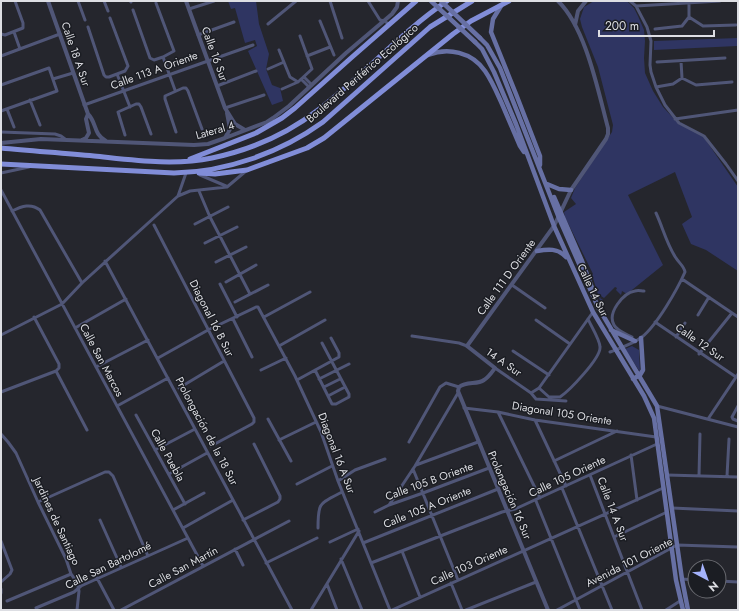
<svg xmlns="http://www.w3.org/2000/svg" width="739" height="611" viewBox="0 0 739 611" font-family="Jost,sans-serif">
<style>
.green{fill:#2f3562}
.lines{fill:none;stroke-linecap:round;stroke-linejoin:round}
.minor{stroke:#505677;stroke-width:3}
.tertiary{stroke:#505677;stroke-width:4}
.secondary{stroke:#6770a4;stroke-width:4.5}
.trunk{stroke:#818dd8;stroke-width:5}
.secondary-bridge{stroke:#6770a4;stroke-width:4.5}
.labels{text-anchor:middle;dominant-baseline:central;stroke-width:3;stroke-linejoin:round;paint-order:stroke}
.street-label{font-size:11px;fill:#dddee3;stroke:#1b1d23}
</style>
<rect width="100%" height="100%" fill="#25262d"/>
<!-- green -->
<path class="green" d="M228,1H256L259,24L269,54L266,69L272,85L280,88L283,101L272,105L248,51L257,46L255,40L245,43L235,8L231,9Z
M594,1L628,2L634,8L638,16L644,30L645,41L644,58L645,73L653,91L663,107L679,124L703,136L738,187V271L706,250L691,244L682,224L692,217L675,172L628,195L663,265L627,294L622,291L621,295L616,290L617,288L615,287L604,298L601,296L600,298L603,300V305L602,307L592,275L593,274L565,217L564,212L576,204L571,198L575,188L612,132L613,125L598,67L582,27L580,19L584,7Z
M738,38L737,46L654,50V41Z
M632,346L639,350L640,372L625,349Z"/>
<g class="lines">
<!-- minor -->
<path class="minor" d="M78,1L85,20
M104,1L108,11
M130,1L131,2
M330,1L342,38
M368,1L380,20L385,21L389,25
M630,1L636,6L647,27L651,41L650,65L651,72L656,87L665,105L679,123L704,136L726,164L738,181
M636,6L720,1
M189,9L214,1
M133,10L150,58L154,60L163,57L174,51L156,3
M689,17L703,26L736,25
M320,21L334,55
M268,24L296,1
M88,27L104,75L106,77H109L125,71L128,66L110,18
M655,29L682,26L689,17V2
M14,32L20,49
M1,34L5,35L23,28V23L15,1
M198,35L234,22
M279,50L290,77L298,82
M1,56L60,34
M307,56L330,47
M163,57L175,90
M681,61L682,78
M657,62L725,58
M268,69L284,62
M117,74L130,107
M304,77L312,85
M53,79L73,73
M301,79L309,87
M1,85L49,68L57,91L1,111
M217,86L256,71
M656,87L673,84L682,78L696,85L732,82
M282,89L298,82L312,69L300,36
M30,100L40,125
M84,105L253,45
M225,108L264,95
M7,109L14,127
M675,119L738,110
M1,132L55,134L61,136L65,139
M176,132L165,99V96L183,88H186L188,91L202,129
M125,135L118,112L136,104H139L141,107L151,134
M1,173L29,167
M200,175L226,186
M1,190L203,566
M199,191L210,217L250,294
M178,196L186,173
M12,211C22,206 31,203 40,210L82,283
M195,224L228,207
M154,225L254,418V422L252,424L211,446
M205,243L237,227
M105,261L292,610
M216,262L246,247
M682,279L738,317
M226,282L256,265
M220,284L237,317
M512,285L545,308
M235,302L268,285
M698,315L709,297
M34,317L59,364V368L56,371
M264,317L310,292
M233,319L252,357
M536,320L570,344
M655,322L736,377
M75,328L126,299
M1,335L62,304L82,283L178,196L190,191L227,187L246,171
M412,336L459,343L467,346
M632,337C626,334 617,331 614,325C607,313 623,293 635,291C638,290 641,291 644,291
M676,337L685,323
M279,346L325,320
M513,351L549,375
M610,352C620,348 633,344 642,337C657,325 677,290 685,272C684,266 679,263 676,258C667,245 663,228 656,213
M699,354L732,313
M158,358L208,330L256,307H258L295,376L321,432L338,481L390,610
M96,367L148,340
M495,368L531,393
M261,370L286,358
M315,370L332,404H336L349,397V394L322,343
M56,371L87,430
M319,379L349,364
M297,380L339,357V353L331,338
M324,387L340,379
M179,388L224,361
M539,388L549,397H560C569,391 601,358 600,347C600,340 591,326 588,319
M1,392L56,371
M328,396L345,387
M566,401L536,399L531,393L539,388L593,312
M117,406L168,378
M657,406L738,427
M738,406L732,417L733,419L738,421
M464,408L498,412L535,420L656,437
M498,412L540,498
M136,415L185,504
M268,419L291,461
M708,419L738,374
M535,420L566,486
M1,434L8,442L16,453L38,502L66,559L71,574L77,582L79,591L77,610
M279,440L316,422
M409,442L440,387L446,383L459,387
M155,450L195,429
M631,455L637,500
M554,461L617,431
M416,465L478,442
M413,469L458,580
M169,474L207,453
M590,475L642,610
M667,475L738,477
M699,476L700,434
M727,476L729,439
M338,481L355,470L385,459
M297,484L332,466
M562,488L612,610
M536,501L580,610
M38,502L105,472H109L113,476L148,556
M389,505L415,466L458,393
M672,508L738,511
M173,510L204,493
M375,512L389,505L423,493L489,468
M100,520L121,567
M243,520L278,502L280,499V496L254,444
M183,528L233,500
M318,528C318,501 320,504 342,492
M614,537L667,512
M1,541L12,570L10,574L1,582
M330,542L358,529
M363,543L498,489
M235,549L243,565
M402,551L420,597
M341,559L362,610
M266,563L317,538
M371,563L502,512L515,509L657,444
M97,578L114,610
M682,579L695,580
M719,581L738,582
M451,583L462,610
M327,584L337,610
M1,589V593
M7,601L71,574
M36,608L74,592L81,586L188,538
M121,610L289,521
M311,610L359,531
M392,610L663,488
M466,610L536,582
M557,610L677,545L738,547
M666,610L680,601"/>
<!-- tertiary -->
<path class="tertiary" d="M48,1L88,114C97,123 93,134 106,141
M186,1L225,108L235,124L245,130
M575,25L578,11L586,1
M225,138L230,129L227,113
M82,140L86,138L89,133L86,119L88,114
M1,143L41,139L194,145L208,144L225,138L267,122L273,118L289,106L346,53L392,14L397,7L398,1
M548,610L458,391L459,387C467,381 477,385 484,380C489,377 492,372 495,368L467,346L554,226L571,190L606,139L608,134V128C598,91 586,28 558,1"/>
<!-- secondary -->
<path class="secondary" d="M501,6L493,19L491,32L516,94L540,156V165
M480,38L487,45L500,68L559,218L598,307L657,406L682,579L688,610
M475,42L482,49L494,72L516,124L554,226L593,312L644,396L654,418L676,580L683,610
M428,55C448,47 472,52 485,71C492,81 497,93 502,104C508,118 514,132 520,146L524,152
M547,184L559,189L571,190
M554,197L582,261L592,288
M537,251C548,249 558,248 566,257
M611,330L635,341
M633,379L640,375L643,370L641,338"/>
<!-- trunk -->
<path class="trunk" d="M1,148C32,151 63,153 94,156C133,160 173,166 212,158C250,150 287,134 318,110C363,76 400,33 447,1
M190,159L256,133L282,118L295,108L351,58L416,1
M1,164L174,173C226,172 280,153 323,122L430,27L472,1
M199,173L215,174L247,170L307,148L324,138L453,34L471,21L509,1"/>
<!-- secondary-bridge -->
<path class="secondary-bridge" d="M431,1L475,42
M441,1L480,38"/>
</g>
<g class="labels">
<!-- street labels -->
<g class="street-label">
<text transform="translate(76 54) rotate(71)">Calle 18 A Sur</text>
<text transform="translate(215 54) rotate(70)">Calle 16 Sur</text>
<text transform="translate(154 70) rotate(-20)">Calle 113 A Oriente</text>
<text transform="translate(362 73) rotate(-41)">Boulevard Periférico Ecológico</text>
<text transform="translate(215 130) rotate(-16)">Lateral 4</text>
<text transform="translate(506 277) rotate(-54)">Calle 111 D Oriente</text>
<text transform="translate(593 290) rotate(64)">Calle 14 Sur</text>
<text transform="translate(212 318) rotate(63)">Diagonal 16 B Sur</text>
<text transform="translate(700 342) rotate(35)">Calle 12 Sur</text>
<text transform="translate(102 360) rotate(62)">Calle San Marcos</text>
<text transform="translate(504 362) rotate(35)">14 A Sur</text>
<text transform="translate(562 413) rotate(9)">Diagonal 105 Oriente</text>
<text transform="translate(207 431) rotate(62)">Prolongación de la 18 Sur</text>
<text transform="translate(337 453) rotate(69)">Diagonal 16 A Sur</text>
<text transform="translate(168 455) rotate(61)">Calle Puebla</text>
<text transform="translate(567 476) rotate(-25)">Calle 105 Oriente</text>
<text transform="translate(429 481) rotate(-20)">Calle 105 B Oriente</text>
<text transform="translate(510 495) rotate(67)">Prolongación 16 Sur</text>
<text transform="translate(427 507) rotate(-22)">Calle 105 A Oriente</text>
<text transform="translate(613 509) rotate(69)">Calle 14 A Sur</text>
<text transform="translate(57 521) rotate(65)">Jardines de Santiago</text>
<text transform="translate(629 562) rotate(-27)">Avenida 101 Oriente</text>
<text transform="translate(108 565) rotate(-26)">Calle San Bartolomé</text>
<text transform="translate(469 565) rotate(-24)">Calle 103 Oriente</text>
<text transform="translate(183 567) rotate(-28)">Calle San Martín</text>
</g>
</g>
<!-- border -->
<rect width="739" height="611" fill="none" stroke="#dddee3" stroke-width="4"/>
<!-- north arrow -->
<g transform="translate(707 579) rotate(139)"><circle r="19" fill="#1b1d23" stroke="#696a70"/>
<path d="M0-3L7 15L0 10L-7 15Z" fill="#a4b2fc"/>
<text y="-6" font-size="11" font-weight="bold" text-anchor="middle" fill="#dddee3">N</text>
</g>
<!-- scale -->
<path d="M599 30v6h115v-6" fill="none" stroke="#dddee3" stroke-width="2"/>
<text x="605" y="30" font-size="12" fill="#dddee3" stroke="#1b1d23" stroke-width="3" paint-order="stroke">200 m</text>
</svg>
